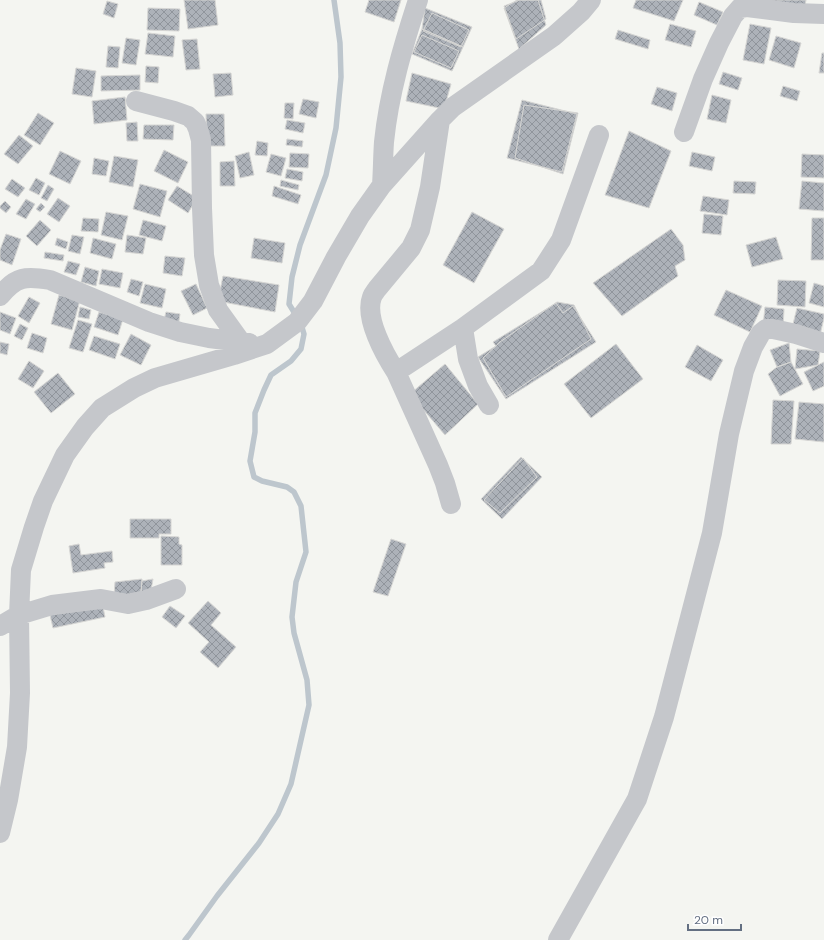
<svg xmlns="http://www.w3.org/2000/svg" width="824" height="940" viewBox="0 0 824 940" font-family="'DM Sans',sans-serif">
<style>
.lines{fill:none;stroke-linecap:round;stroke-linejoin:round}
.stream{stroke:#bdc6cd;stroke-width:5.5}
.building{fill:url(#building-cross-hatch);stroke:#d6d6d4}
.minor{stroke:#c5c7cb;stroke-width:20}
</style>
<defs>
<pattern id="building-cross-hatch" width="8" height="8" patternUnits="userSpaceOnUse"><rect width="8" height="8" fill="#adb2b9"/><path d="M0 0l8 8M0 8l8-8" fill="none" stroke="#90959c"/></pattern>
</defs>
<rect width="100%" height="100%" fill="#f4f5f1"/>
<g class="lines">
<!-- stream -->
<path class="stream" d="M297,317L289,304L292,277L300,245L326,175L336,128L341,77L340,43L334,0
M185,940L189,935L217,896L259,843L278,814L291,784L309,705L307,680L294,633L292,617L296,582L306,552L301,506L294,492L287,487L262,481L254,477L250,461L255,432V413L264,390L271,375L291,361L301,349L304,334L301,324"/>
</g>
<!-- building -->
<path class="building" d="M184,0H215L218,25L188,29Z
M369,0H401L394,22L365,12Z
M517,0H538L546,25L519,49L504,8Z
M520,0H541L546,19L516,39L504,6Z
M636,0H683L674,21L633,8Z
M762,0H806L804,11Z
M107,1L118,4L114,18L103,14Z
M699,2L723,12L717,25L694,15Z
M148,8L180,9L179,31L147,30Z
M425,8L472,27L463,47L422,29Z
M432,13L469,30L461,47L423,31Z
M670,24L696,31L691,47L665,40Z
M750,24L771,28L764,64L743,60Z
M422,29L463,47L452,71L412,54Z
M618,30L650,40L648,49L615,39Z
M148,33L175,36L173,57L145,54Z
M422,35L459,51L451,68L414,52Z
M776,36L801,43L794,68L769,60Z
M126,38L140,40L136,65L122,63Z
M197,39L200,69L186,70L182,40Z
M108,46L120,47L118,68L106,67Z
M822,53H824V73H819Z
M146,66L159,67L158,83L145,82Z
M76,68L96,71L92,97L72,94Z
M723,72L742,78L738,90L719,84Z
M231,73L233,95L215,97L213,74Z
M412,73L451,84L444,109L406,101Z
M140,75V90L101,91V76Z
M783,86L800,91L797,101L780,96Z
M657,87L677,93L672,111L651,104Z
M712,95L731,100L726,123L707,119Z
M125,97L127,120L94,124L92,101Z
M303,99L319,102L316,118L299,114Z
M522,100L577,114L562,172L507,158Z
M285,103H294L293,119L284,118Z
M524,105L578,113L563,174L515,158Z
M38,113L54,123L40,145L24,135Z
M206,114H224L225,146H207Z
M287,120L305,123L303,133L285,129Z
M137,122L138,141H127L126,123Z
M144,125H174L173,140L143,139Z
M629,131L671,151L649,208L605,195Z
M19,135L33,146L18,164L4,154Z
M287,139L303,141L302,147L286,145Z
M257,141L268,143L267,156L255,155Z
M164,150L188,162L178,183L154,171Z
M60,151L81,161L70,184L49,174Z
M249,152L254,175L240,178L235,156Z
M692,152L715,157L712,171L689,166Z
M290,153L309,154L308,168L289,167Z
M271,154L286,158L281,176L266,172Z
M802,154L824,155V178L801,177Z
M114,156L138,160L133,187L109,182Z
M94,158L109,161L106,176L92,174Z
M234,161L235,186H220V162Z
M287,169L303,172L302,181L285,178Z
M36,178L45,183L39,195L29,190Z
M12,179L25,188L18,197L5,189Z
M281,180L299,185L298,190L280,186Z
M734,181L756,182L755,194L733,193Z
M802,181L824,183V211L799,209Z
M140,184L167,191L160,217L133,209Z
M48,185L54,189L47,201L41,198Z
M177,186L197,198L188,213L168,200Z
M274,186L301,195L298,204L272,196Z
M703,196L729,200L727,215L700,211Z
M58,198L70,206L59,222L47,214Z
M26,199L35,204L26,219L16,214Z
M5,201L11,207L6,213L0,208V206Z
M41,203L45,207L40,212L36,209Z
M106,212L128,216L122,240L101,235Z
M472,212L504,229L474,283L443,265Z
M704,214L723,216L721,235L702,233Z
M83,218L99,219L98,232L81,231Z
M812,218H824V260H811Z
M40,220L51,230L37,246L26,236Z
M143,220L166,226L162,241L139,235Z
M671,229L683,245L685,260L675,266L678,276L622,316L593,283Z
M6,234L21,239L12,265L0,260V250Z
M72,235L84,237L80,254L68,251Z
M127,235L146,238L143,254L125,252Z
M776,237L783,259L752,267L746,245Z
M57,238L68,242L66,249L55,245Z
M93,238L116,244L112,259L90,253Z
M254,238L285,243L282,263L251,258Z
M45,252L64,255L63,261L44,258Z
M165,256L185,258L182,276L163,273Z
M68,261L80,264L76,275L64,272Z
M85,267L99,271L96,286L81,282Z
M102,269L123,273L120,288L99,284Z
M223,276L279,285L275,312L218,301Z
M131,279L143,282L139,296L127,292Z
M778,280L806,281L805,307L777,305Z
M814,283L824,286V307L809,303Z
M145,284L166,289L162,308L140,303Z
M196,284L207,308L193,315L181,291Z
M726,290L762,306L750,332L714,315Z
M59,295L80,300L72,330L51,324Z
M29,297L40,303L29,323L18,316Z
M557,302L574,305L591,339L506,397L483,358L500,342Z
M556,303L563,313L573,306L596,342L506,399L478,357L496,346L493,342Z
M80,307L91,310L89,319L78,317Z
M765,307L784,309L783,328L763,326Z
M797,308L824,314V318L819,339L791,332Z
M0,312L16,318L10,334L0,330Z
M99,312L123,319L118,335L94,327Z
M166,312L180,314L178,327L163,324Z
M78,320L92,324L83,352L69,348Z
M20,324L28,328L22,340L14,336Z
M32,333L47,338L43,353L27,348Z
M131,334L151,345L141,365L120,355Z
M94,336L120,344L115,359L89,350Z
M0,342L9,344L7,355L0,353Z
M789,343L791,362L777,367L770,350Z
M616,344L643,379L591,418L564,384Z
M697,345L723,360L711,381L685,367Z
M797,349L820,351L818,365L795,369Z
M29,361L44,371L33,388L18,379Z
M791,362L803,384L780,396L768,374L777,367Z
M824,362V386L813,391L804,372Z
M445,364L478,404L445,435L410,394Z
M58,373L75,394L51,413L34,392Z
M773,400L794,401L791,444H771Z
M799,402L824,404V442L795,439Z
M521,457L542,477L502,519L481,499Z
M523,458L537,477L500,513L484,500Z
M130,519H171V534H159V538H130Z
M161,536L179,537V544L182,545V565H161Z
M391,539L406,544L388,596L373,592Z
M79,544L81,555L112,551L113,562L104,563L105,568L73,573L69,546Z
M142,579L141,592L114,597L115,582Z
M153,579L151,590L141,592L142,581Z
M208,601L221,613L211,625L236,647L218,668L200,652L209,642L188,623Z
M170,606L185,616L176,628L162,617Z
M103,607L105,617L53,628L50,615Z"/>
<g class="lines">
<!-- minor -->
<path class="minor" d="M136,101L174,111L188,116L195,122L198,129L201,140L202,208L204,255L209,285L218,310L241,342
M440,120L430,187L420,230L411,248L377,289C375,292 373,294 372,297C364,318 385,355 396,372L463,328L541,271L561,240L599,135
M684,132L703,79L719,43L733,16L740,8L747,7L794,13L824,14
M382,185C383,171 383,156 384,142C389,93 403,46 418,0
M0,296C16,276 26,276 50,280L149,322L180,332L209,338L249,343
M463,328L468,359L478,386L489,405
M396,372L438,465L445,483L451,504
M0,626L19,615L52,605L101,599L128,604L146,600L176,589
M0,833L8,800L17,747L20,693L19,615L21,570L34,527L43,501L65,455L85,427L102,408L134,388L155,378L234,355L267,344L297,322L313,301L336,257L360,216L382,185L440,120L453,107L554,36L581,12L591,0
M558,940L637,799L664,717L712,533L729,434L744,371L753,347L761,333L766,329H773L796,334L824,343"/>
</g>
<!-- scale -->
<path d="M688 924v6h53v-6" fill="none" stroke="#636f82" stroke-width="2"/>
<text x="694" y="924" font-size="12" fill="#636f82" stroke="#ffffff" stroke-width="3" paint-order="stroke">20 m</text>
</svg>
